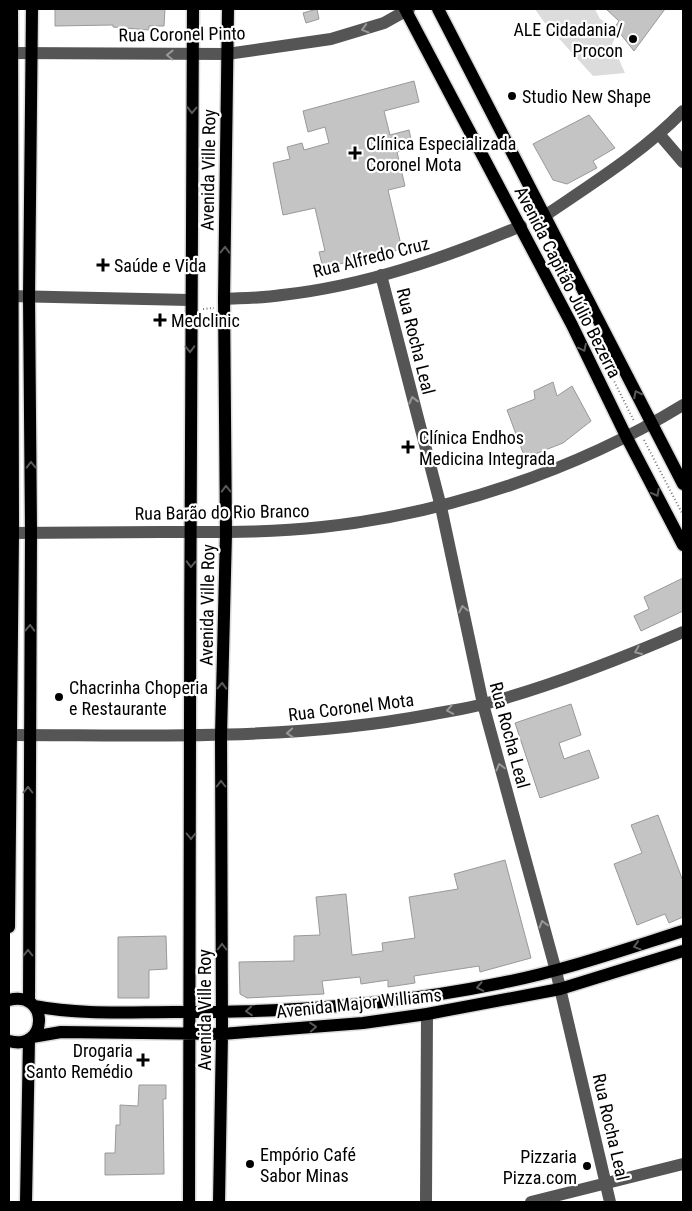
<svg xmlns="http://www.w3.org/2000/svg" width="692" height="1211" viewBox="0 0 692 1211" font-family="'Roboto Condensed',sans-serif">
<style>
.green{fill:#dcdcdc}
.building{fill:#c4c4c4;stroke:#999}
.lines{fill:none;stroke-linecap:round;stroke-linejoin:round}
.major-casing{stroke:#dbdbdb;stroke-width:15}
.path{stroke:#777;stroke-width:2;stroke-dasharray:1 2.5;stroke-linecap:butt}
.minor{stroke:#555;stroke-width:12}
.major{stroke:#000;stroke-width:12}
.oneway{stroke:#999}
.oneway2{stroke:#595959}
.poi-dot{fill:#000;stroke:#fff;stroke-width:2}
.labels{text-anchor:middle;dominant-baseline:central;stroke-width:4.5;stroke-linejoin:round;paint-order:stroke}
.poi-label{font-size:18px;fill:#000;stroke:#fff;text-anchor:start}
.street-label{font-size:18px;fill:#000;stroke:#fff}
</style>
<rect width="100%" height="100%" fill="#fff"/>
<!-- green -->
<path class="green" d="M535,9H595L600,19L615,27L616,36L612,44L625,73L593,76L544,22Z"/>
<!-- building -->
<path class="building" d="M55,9H165L164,26H149V30L113,27V25L55,26Z
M317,9L319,19L306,23L303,13Z
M606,9H665L634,51L615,27L619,21Z
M414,81L419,102L384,111L390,135L409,130L413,148L397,152L405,186L388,190L402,249L323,268L319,252L325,251L315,208L283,215L273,163L290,159L287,147L302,143L304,150L329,143L325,127L308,132L303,111Z
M589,115L615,148L593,161L597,168L567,184L553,180L533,144Z
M553,382L557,396L572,386L591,421L563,443L525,458L507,410L535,399L534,391Z
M683,578V611L641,631L634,616L649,609L644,597Z
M571,704L581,735L559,743L564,759L589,750L599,778L540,798L515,723Z
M658,815L683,881V917L669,923L665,914L637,925L614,864L642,853L631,825Z
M505,860L531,958L480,972L479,966L414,976L415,983L388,987V980L361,984L360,977L322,981L324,994L247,998L240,994L239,962L294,961V936L320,935L316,897L346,894L352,955L383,951L382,943L415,938L409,897L458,889L454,874Z
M166,936L167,969L149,970V998H118V937Z
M139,1085H166V1099H163L164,1174L105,1175V1153H115L116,1125H120V1105L138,1106Z"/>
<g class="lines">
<!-- major casing -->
<g class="major-casing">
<path id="major" d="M405,9L572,325L626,436L683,545
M438,9L683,484
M9,927L13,533L12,9
M9,1000C50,990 48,1052 9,1041
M29,1002L31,532L29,297L32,9
M34,1006C80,1015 128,1012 174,1012C283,1013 394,1005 501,983C563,971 623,950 683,931
M32,1037L61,1032L222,1034L363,1023L427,1014L560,989L683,951
M26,1202L29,1039
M189,1202C191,804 189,407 193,9
M219,1202L222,1034L221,735L226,533L224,299L228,9"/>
</g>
<!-- path -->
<path class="path" d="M203,309L214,308
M608,369L634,421
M644,440L683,515"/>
<!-- minor -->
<path class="minor" d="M9,53L227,54L331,39L384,23L409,9
M659,134L683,162
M546,215C593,183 643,152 683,111
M381,275L441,507L483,704L556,971L610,1202
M9,296L189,300
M224,299C243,298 263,298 282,295C364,286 445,258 521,226
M9,533C60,533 112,532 163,532C216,532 269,533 322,527C446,514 577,470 683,405
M9,735C149,735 290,741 428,715C447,711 466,709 484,704C552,686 618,660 683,632
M426,1202L427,1014
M531,1202L683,1164"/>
<!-- major -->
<use href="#major" class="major"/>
</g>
<!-- one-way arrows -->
<defs><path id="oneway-chevron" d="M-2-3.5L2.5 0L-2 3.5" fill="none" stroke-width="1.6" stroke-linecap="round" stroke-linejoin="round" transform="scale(1.25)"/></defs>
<g class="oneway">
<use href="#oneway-chevron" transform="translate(365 29) rotate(164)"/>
<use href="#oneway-chevron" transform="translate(170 55) rotate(-179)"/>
<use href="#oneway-chevron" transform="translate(413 400) rotate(-104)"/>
<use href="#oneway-chevron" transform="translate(463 609) rotate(-102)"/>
<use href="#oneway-chevron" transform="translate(638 651) rotate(157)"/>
<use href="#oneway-chevron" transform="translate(450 710) rotate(169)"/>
<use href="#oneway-chevron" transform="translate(290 733) rotate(176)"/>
<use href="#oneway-chevron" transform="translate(500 767) rotate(-105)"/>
<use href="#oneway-chevron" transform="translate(543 924) rotate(-105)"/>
</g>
<g class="oneway2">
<use href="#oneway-chevron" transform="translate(192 110) rotate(91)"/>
<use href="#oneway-chevron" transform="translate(225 250) rotate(-89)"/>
<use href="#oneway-chevron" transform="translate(583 348) rotate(64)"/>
<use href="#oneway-chevron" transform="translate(190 349) rotate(89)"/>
<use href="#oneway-chevron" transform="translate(637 394) rotate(-117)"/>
<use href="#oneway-chevron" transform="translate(31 465) rotate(-91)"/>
<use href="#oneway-chevron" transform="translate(226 489) rotate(-91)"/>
<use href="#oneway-chevron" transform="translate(656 493) rotate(62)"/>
<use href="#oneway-chevron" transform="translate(191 564) rotate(92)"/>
<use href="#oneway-chevron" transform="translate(30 628) rotate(-89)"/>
<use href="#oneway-chevron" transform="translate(222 686) rotate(-88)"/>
<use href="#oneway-chevron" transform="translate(221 784) rotate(-90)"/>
<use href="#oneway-chevron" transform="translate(28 790) rotate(-90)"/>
<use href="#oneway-chevron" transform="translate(191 836) rotate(90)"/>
<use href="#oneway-chevron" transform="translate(637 946) rotate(163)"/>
<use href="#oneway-chevron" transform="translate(222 947) rotate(-90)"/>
<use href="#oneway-chevron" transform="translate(28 953) rotate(-90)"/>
<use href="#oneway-chevron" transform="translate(480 987) rotate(169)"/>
<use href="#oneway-chevron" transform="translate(249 1011) rotate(176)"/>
<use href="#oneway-chevron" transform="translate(313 1027) rotate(-4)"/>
</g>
<!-- markers -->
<g class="poi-dot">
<circle cx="633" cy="39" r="5"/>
<circle cx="512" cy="96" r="5"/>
<path d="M352.5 145.5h5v5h5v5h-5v5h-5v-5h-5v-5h5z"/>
<path d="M100.5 257.5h5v5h5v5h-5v5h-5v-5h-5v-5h5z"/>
<path d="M157.5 312.5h5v5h5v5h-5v5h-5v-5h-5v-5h5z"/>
<path d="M405.5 439.5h5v5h5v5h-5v5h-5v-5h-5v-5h5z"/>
<circle cx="59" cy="697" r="5"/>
<path d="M140.5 1052.5h5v5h5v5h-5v5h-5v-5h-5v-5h5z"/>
<circle cx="250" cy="1164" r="5"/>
<circle cx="587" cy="1166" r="5"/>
</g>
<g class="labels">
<!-- poi labels -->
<g class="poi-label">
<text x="623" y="29" text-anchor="end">ALE Cidadania/<tspan x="623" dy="21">Procon</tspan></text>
<text x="522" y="96">Studio New Shape</text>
<text x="366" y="143">Clínica Especializada<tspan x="366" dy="21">Coronel Mota</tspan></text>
<text x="114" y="265">Saúde e Vida</text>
<text x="171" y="320">Medclinic</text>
<text x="419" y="437">Clínica Endhos<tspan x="419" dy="21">Medicina Integrada</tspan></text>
<text x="69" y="687">Chacrinha Choperia<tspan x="69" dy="21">e Restaurante</tspan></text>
<text x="133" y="1050" text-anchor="end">Drogaria<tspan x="133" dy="21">Santo Remédio</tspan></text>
<text x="260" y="1154">Empório Café<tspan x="260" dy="21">Sabor Minas</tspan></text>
<text x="577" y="1156" text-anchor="end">Pizzaria<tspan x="577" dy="21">Pizza.com</tspan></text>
</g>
<!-- street labels -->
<g class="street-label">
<text transform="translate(182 34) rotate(-1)">Rua Coronel Pinto</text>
<text transform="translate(208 170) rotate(-89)">Avenida Ville Roy</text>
<text transform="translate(371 257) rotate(-14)">Rua Alfredo Cruz</text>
<text transform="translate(568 282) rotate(63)">Avenida Capitão Júlio Bezerra</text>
<text transform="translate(416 341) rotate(76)">Rua Rocha Leal</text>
<text transform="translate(222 512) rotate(-1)">Rua Barão do Rio Branco</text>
<text transform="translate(207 605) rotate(-89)">Avenida Ville Roy</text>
<text transform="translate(351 707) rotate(-7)">Rua Coronel Mota</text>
<text transform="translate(510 735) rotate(75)">Rua Rocha Leal</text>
<text transform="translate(359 1003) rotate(-6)">Avenida Major Williams</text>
<text transform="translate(204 1010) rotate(-90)">Avenida Ville Roy</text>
<text transform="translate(611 1127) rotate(77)">Rua Rocha Leal</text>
</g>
</g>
<!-- border -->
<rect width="692" height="1211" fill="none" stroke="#000000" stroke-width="20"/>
</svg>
